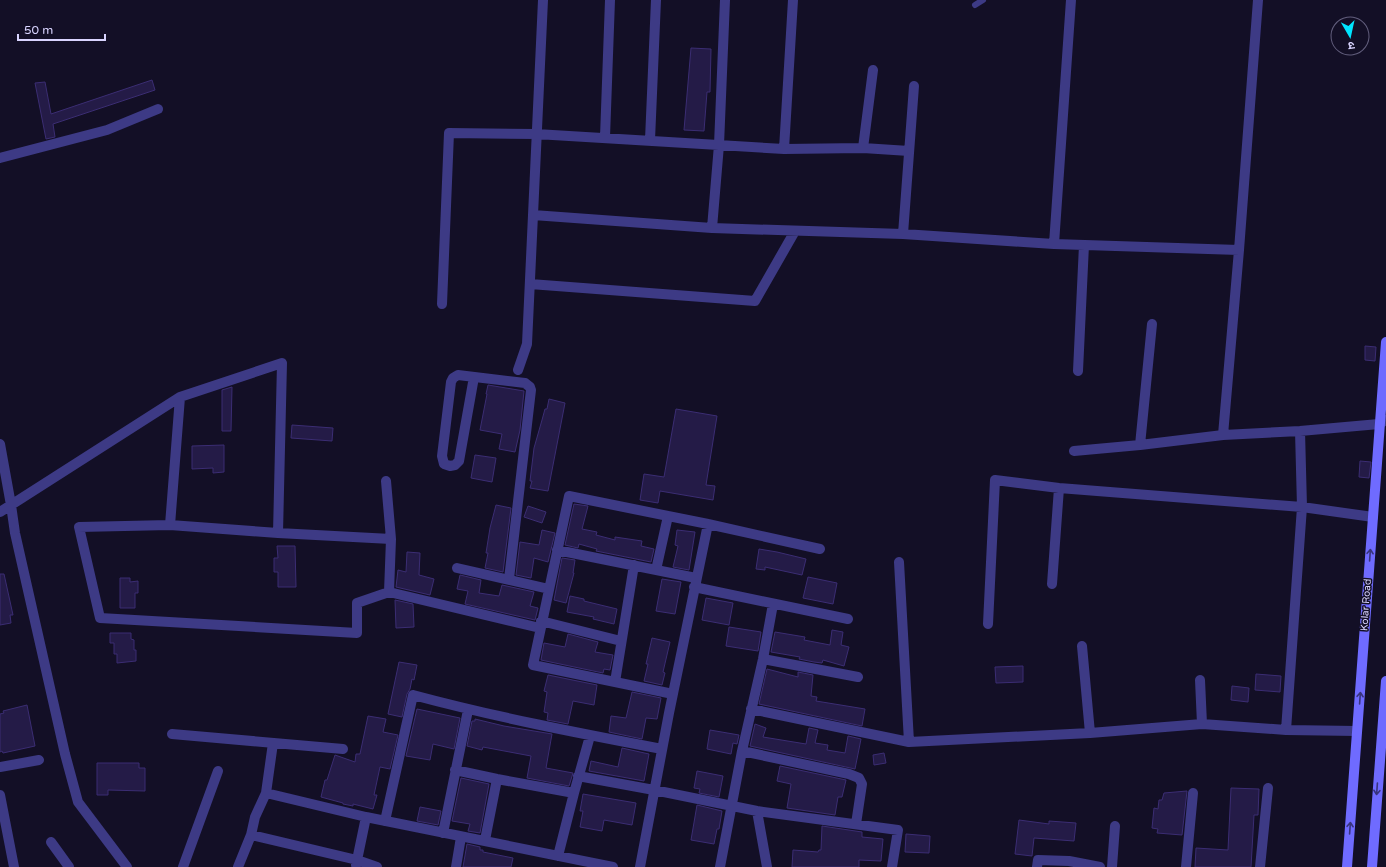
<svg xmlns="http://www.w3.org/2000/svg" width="1386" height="867" viewBox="0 0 1386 867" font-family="'Varela Round','Noto Sans Devanagari',sans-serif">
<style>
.building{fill:#241b47;stroke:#3b2d73}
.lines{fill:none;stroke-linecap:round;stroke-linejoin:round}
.service{stroke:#3d3a85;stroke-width:6}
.minor{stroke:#3d3a85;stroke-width:10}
.secondary{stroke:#6f6bff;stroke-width:10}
.oneway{stroke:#38347d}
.labels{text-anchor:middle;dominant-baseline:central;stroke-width:3;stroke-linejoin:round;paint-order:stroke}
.street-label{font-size:10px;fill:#d9d4ff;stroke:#130f26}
</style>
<rect width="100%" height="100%" fill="#130f26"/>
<!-- building -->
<path class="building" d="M691,48L711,49L710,92H707L704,131L684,130Z
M152,80L155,90L53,124L55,137L46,139L35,83L45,82L51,114Z
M1365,346L1376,347L1375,361L1365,360Z
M488,385L524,391L520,430L515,452L499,449L502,434L480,430L487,394H486Z
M232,387L231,431H222V390Z
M549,399L565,403L548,491L530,488L532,481H530L534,448L542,420L545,409H547Z
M676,409L717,416L706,485L715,486L713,500L660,491L658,503L640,500L644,474L664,477Z
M292,425L333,428L332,441L291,438Z
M224,445V472L213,473V468L192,469V446Z
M475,455L496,458L492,482L471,478Z
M1360,461L1371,462L1369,478L1359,477Z
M574,504L588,506L582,529L597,532L596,535L615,540V537L642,541L641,546L654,549L651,562L596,551L597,549L579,544L578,548L565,545Z
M496,505L511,508L503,572L485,568L488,553H486L490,528Z
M528,506L546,512L542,523L524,517Z
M542,530L555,533L548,562L534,558L531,578L516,575L520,542L539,545Z
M677,530L695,532L689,570L673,567L678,546L675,545Z
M277,546H295L296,587H278V572H274V558H278Z
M759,549L777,552L806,559L802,575L765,567V570L756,569Z
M407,552L420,553L419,575L434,579L430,595L396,587L398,570L406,572Z
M562,558L575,560L573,573H574L566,603L554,600Z
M0,574H4L13,615H10L11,623L0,625Z
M460,575L481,580L479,593L499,596L502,585L534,592L530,606L538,608L535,620L465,604L468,591L457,589Z
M808,577L837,583L833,604L803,598Z
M120,578H130V582L138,581V593H135V608H120Z
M662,579L681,582L675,614L656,611Z
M570,596L584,599V601L617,609L614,624L593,619L594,617L567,612Z
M706,598L733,603L729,625L702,620Z
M395,600L413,604L414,627L396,628Z
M729,627L761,632L758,651L726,646Z
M832,630L843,632L841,645L849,647L844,666L823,660L822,663L814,662L799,659L800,657L771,652L775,632L805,637L804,640L830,645Z
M110,633H131V639L134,640V650H136V661L117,663V654H114V643H110Z
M568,634L598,642L595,652L613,655L610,670L604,669L603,673L541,660L544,643L565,647Z
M652,638L670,642L663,672L665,673L662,685L644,681L648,664H646Z
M399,662L417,665L414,680L412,679L410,689L407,694L402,717L388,714Z
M1023,666V682L996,683L995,667Z
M767,669L798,677V672L813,675L811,696L817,697L816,701L865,709L862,726L759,704Z
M1256,674L1281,676L1280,692L1255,690Z
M548,675L597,685L594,705L573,701L568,724L547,720L548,713L544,712L547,692L544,691Z
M1232,686L1249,688L1248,702L1231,700Z
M632,692L661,698L657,719L646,718L642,739L609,732L611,716L626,718Z
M27,705L35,746L3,753L2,751L0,752V714L4,713L3,711Z
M417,709L460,718L454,749L433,744L430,760L406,756Z
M368,716L386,719L383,732L398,735L390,769L380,767L374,795H377L373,809L353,804V806L343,804V803L321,797L325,780H327L335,755L355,762L356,754H360Z
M475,719L504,726L552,734L546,768L573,773L569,786L527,778L531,756L483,747L482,750L467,746L472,721H475Z
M755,724L766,728L763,737L806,744L809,728L818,730L815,743L828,745L827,750L845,753L848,736L861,739L855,769L750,746Z
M710,730L739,735L737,744L733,743L731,754L707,749Z
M622,748L649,754L644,781L589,771L591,761L618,767Z
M884,753L886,763L874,765L873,755Z
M97,763H139V768H145V791L108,790V795H97Z
M780,766L846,780L842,797H838L835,815L787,808L791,784L777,781Z
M697,771L723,776L719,797L699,793L700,789L694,788Z
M461,778L489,784L480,833L468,831L470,824L452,821Z
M1231,788L1259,789L1258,815H1254L1251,867H1195L1196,848L1228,850Z
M1187,791L1182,835L1157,833L1158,829L1152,828L1154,808L1158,809L1159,800H1162L1164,793Z
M583,794L636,803L632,825L604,820L602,831L580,827L583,811H580Z
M697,805L722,811L719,829H717L714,844L691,840Z
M420,807L441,811L438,825L417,821Z
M1019,820L1049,824V821L1076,823L1074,841L1034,838L1032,856L1015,854Z
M822,826L862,832V837L883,839L881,861L859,860V867H792L793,850L818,852L819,850H821Z
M906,834L930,836L929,853L905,852Z
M467,844L480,847V850H483V852L513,858L511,867H463Z"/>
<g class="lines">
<!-- service -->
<path class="service" d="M975,5L983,0"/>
<!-- minor -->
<path class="minor" d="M605,137L610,0
M650,140L656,0
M863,148L873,70
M784,149L793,0
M0,158L107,130L158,109
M533,215L712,228L903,234L1054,244L1239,250
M712,228L719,145L725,0
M903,234L914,86
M1054,244L1071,0
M530,284L755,301L795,231
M442,304L449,133L536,134L784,149L863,148L909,151
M518,370L527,344L543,0
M1078,371L1084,245
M474,377L459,461L455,465L450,466L444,464L442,456L451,382L453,378L458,375L525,383L530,387L531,390L509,579
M1223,435L1239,250L1258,0
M0,444L11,505L0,512
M1140,445L1152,324
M1074,451L1140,445L1223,435L1300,431L1379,424L1386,420
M386,481L391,539
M170,525L180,397
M557,550L696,578
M899,562L909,742
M457,568L549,589
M656,570L668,516
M1052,584L1059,488
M694,587L848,619
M389,592L357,603V633L100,618L79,527L170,525L278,533L391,539L389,592L540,628
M541,621L621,641
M988,624L995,480L1059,488L1302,507L1373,517
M1082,646L1090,733
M763,659L858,677
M1200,680L1202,724
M615,682L634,565
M673,694L533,665L569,496L708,524L820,549
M751,709L909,742L1090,733L1202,724L1286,730L1357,731
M1286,730L1302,507L1300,431
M172,734L343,749
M273,743L266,793L366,817L613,867
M742,751L849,774L859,778L862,784L856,824
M0,767L39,760
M455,770L497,779L574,793
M578,776L654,790L757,811L898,830L892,867
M0,795L14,867
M757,811L767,867
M385,821L413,695C495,717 578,733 662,749
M443,833L468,710
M251,835L357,860L377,867
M485,840L497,779
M51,842L69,867
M558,856L574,793L590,736
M356,865L366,817
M127,867L78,802L65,754L15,533L11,505L180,397L282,363L278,533
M183,867L218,771
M238,867L251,835L255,817L266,793
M456,867L461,837
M640,867L669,713L708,524
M720,867L742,751L763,659L773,604
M1037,867L1038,860L1069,861L1100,867
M1112,867L1115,826
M1186,867L1193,793
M1260,867L1268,788"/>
<!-- secondary -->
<path class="secondary" d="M1347,867L1386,342
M1372,867L1386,681"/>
</g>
<!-- one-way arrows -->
<defs><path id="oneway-shaft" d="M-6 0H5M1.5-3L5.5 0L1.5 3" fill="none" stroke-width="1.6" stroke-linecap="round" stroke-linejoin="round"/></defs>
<g class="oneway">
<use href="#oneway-shaft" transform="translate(1370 555) rotate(-86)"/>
<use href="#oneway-shaft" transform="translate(1360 698) rotate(-86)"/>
<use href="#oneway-shaft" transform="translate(1377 789) rotate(94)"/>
<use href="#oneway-shaft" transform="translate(1350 828) rotate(-86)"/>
</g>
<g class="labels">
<!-- street labels -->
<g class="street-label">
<text transform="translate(1366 605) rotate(-86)">Kolar Road</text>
</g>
</g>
<!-- north arrow -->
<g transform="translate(1350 36) rotate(171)"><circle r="19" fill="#130f26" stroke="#625e7d"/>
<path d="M0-3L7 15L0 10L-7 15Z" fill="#00e5ff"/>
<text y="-6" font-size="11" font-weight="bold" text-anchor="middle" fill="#d9d4ff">उ</text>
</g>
<!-- scale -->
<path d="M18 34v6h87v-6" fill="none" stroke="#d9d4ff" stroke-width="2"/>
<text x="24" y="34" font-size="12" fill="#d9d4ff" stroke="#130f26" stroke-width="3" paint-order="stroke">50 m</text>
</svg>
